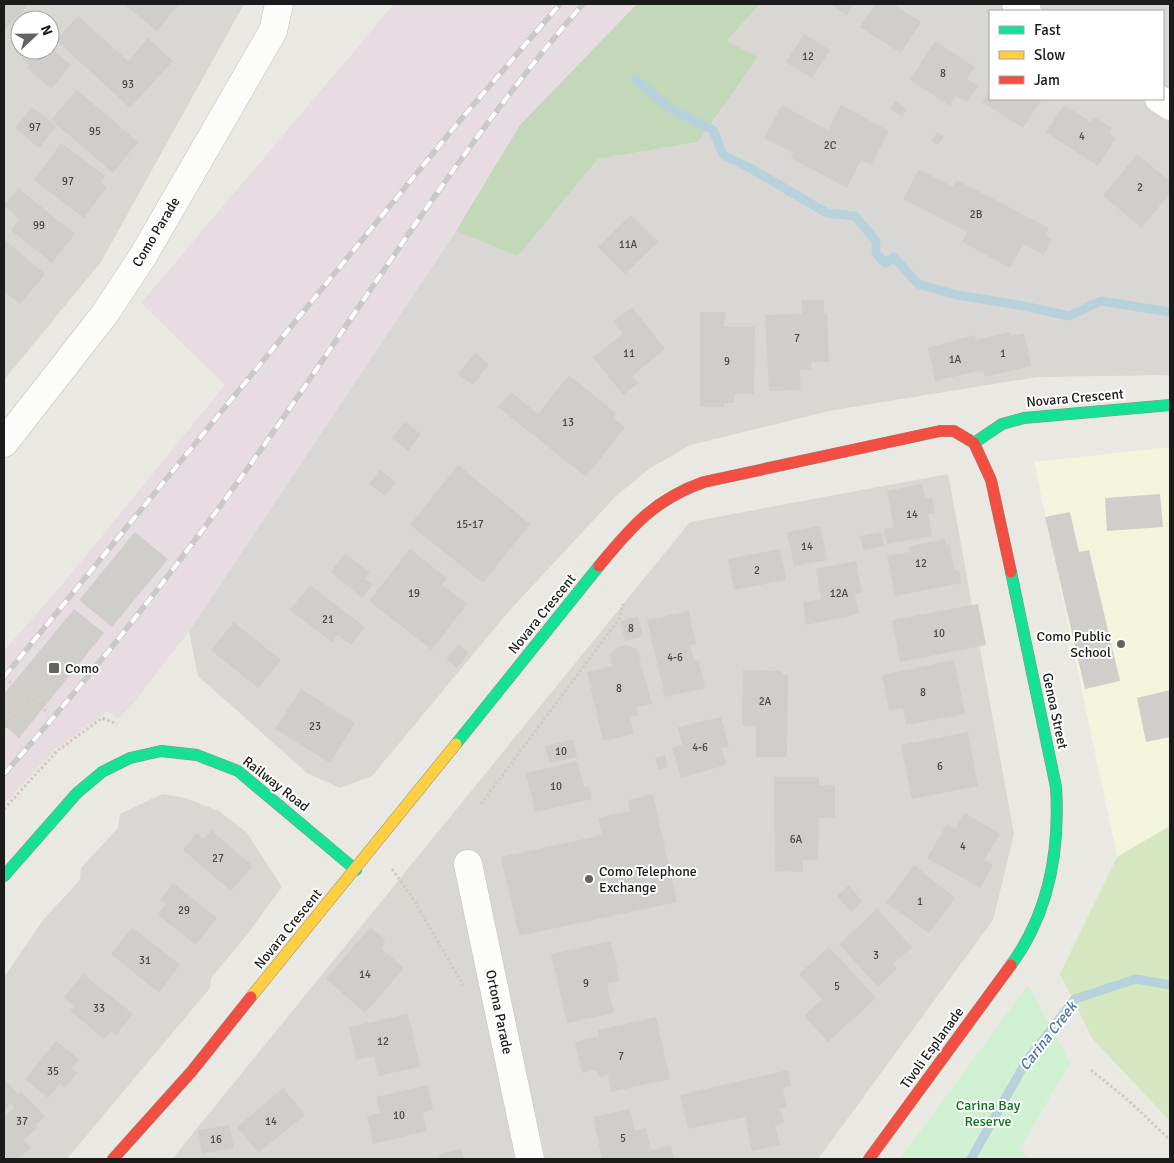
<svg xmlns="http://www.w3.org/2000/svg" width="1174" height="1163" viewBox="0 0 1174 1163" font-family="Signika,sans-serif">
<style>
.residential{fill:#d8d7d4;fill-rule:evenodd}
.industrial{fill:#e7dce1}
.education{fill:#f3f4dc}
.grass{fill:#d4e7c1}
.forest{fill:#c2d8b9}
.park{fill:#d0f0d2}
.lines{fill:none;stroke-linecap:round;stroke-linejoin:round}
.stream{stroke:#b7d2dc;stroke-width:9}
.building{fill:#d0ceca}
.street-casing{stroke:#c2c2bf;stroke-width:29}
.fast-casing{stroke:#8f927c;stroke-width:12}
.slow-casing{stroke:#8f927c;stroke-width:12}
.jam-casing{stroke:#8f927c;stroke-width:12}
.path{stroke:#d5c7c4;stroke-width:3;stroke-dasharray:2.5 2.5;stroke-linecap:butt}
.street{stroke:#fcfcfb;stroke-width:28}
.fast{stroke:#16e098;stroke-width:11}
.slow{stroke:#ffcf43;stroke-width:11}
.jam{stroke:#f24e42;stroke-width:11}
.rail-casing{stroke:#c9c9c8;stroke-width:5.5}
.rail{stroke:#fff;stroke-width:4;stroke-dasharray:11;stroke-linecap:butt}
.poi-dot{fill:#636361;stroke:#fff;stroke-width:2}
.labels{text-anchor:middle;dominant-baseline:central;stroke-width:4;stroke-linejoin:round;paint-order:stroke}
.number-label{font-size:11px;fill:#484847}
.street-label{font-size:14px;fill:#1b1b1b;stroke:#fff}
.poi-label{font-size:14px;fill:#1b1b1b;stroke:#fff;text-anchor:start}
.park-label{font-size:14px;fill:#0e731c;stroke:#fff}
.water-label{font-size:15px;font-style:italic;fill:#4b74a6;stroke:#fff}
</style>
<rect width="100%" height="100%" fill="#e9e8e3"/>
<!-- residential -->
<path class="residential" d="M4,4H244L101,262L4,380ZM20,20H50V50H20Z
M760,4H1170V375L1037,377L834,410L690,445L649,469L616,496L510,610L372,776L340,788L307,773L198,676L189,631L456,231L518,256L598,159L698,142L758,57L727,41ZM990,11H1163V99H990Z
M948,474L1014,834L993,920L818,1159H172L690,522Z
M162,794L185,798L219,811L247,833L282,887L246,936L211,978L210,988L67,1159H4V977L44,919L80,880L81,868L118,828L120,814Z"/>
<!-- industrial -->
<path class="industrial" d="M394,4H760L727,41L758,57L698,142L598,159L518,256L456,231L189,631L136,700L118,719L108,711L55,749L4,804V651L71,574L225,385L141,303Z"/>
<!-- education -->
<path class="education" d="M1170,447V826L1117,857L1034,462Z"/>
<!-- grass -->
<path class="grass" d="M1170,826V1121L1092,1038L1060,974L1117,857Z"/>
<!-- forest -->
<path class="forest" d="M637,4H760L727,41L758,57L698,142L598,159L518,256L456,231L520,125Z"/>
<!-- park -->
<path class="park" d="M1028,985L1070,1063L1019,1149L1028,1159H900Z"/>
<g class="lines">
<!-- stream -->
<path class="stream" d="M635,79L671,109L713,130L723,155L750,168L827,213L855,216L876,241V253L885,263L894,257L918,284L957,295L1019,305L1069,316L1101,301L1170,312
M971,1159L1027,1060L1075,999L1136,979L1170,985"/>
</g>
<!-- building -->
<path class="building" d="M4,4H29L4,30Z
M124,4H179L157,31Z
M830,4H854L847,15Z
M875,4H893L921,22L901,53L860,27Z
M78,16L128,61L148,38L173,61L130,108L56,40Z
M804,34L830,50L812,78L786,62Z
M935,41L975,67L967,79L978,86L967,102L956,96L950,106L910,80Z
M50,47L71,65L51,89L27,68L29,65L22,59L29,50H50Z
M990,89V99H1042L1023,128L982,102Z
M77,90L138,142L113,173L51,120Z
M895,101L907,109L902,117L890,109Z
M782,105L828,130L841,105L889,131L871,165L861,160L847,188L791,158L793,153L764,138Z
M1064,105L1091,122L1094,117L1112,128L1109,134L1116,138L1098,166L1046,132Z
M32,107L56,126L39,148L15,128Z
M937,132L944,136L938,145L931,141Z
M61,143L105,176L101,182L107,187L84,218L34,180Z
M1137,154L1170,181V193L1142,228L1103,196Z
M919,169L953,187L957,180L1049,228L1045,235L1052,239L1044,255L1023,244L1010,268L962,242L967,232L903,199Z
M18,188L75,234L52,263L11,230L19,219L4,205Z
M631,215L658,242L625,274L598,247Z
M4,239L45,274L20,304L4,291Z
M801,300H824V313H827L829,362H811L812,370H800L801,390L769,391L765,315L802,314Z
M632,307L665,349L632,376L638,383L623,395L593,357L623,334L613,322Z
M700,312H725L724,327H755L754,394H734V403H724V407H700Z
M1009,332L1010,336L1024,333L1031,366L985,377L983,370L935,381L928,348L975,335L976,340Z
M475,353L489,364L473,385L458,374Z
M569,375L616,413L613,418L625,427L586,477L498,407L511,392L538,414Z
M405,422L421,434L408,451L392,438Z
M458,465L530,524L483,583L410,525Z
M380,470L396,482L385,496L369,484Z
M922,484L925,499L932,497L935,513L928,514L932,536L887,544L884,529L894,528L887,491Z
M1160,494L1163,527L1107,531L1105,498Z
M1070,512L1079,552L1089,550L1120,681L1085,689L1045,517Z
M820,526L827,560L794,566L787,532Z
M135,532L168,559L112,627L79,600Z
M881,532L884,546L863,550L860,536Z
M945,539L946,545L949,544L955,570L959,569L961,583L895,596L887,556L910,552L909,546Z
M410,549L447,578L442,585L467,604L432,650L369,601Z
M780,549L786,580L734,590L728,559Z
M345,553L370,573L365,579L373,585L362,598L331,572Z
M856,561L862,592L855,594L859,614L806,625L803,602L821,599L816,569Z
M310,585L365,627L351,645L338,635L332,642L290,610Z
M978,604L986,645L900,662L892,620Z
M74,609L104,633L19,738L4,725V694Z
M689,611L696,644L690,645L694,661L699,660L705,688L665,697L647,620Z
M638,616L643,636L625,641L620,621Z
M234,622L281,660L258,688L211,650Z
M459,644L469,653L457,668L446,659Z
M625,645L637,649L652,704L636,707L638,715L630,717L634,734L603,741L587,672L612,666L610,655L616,648Z
M954,660L965,714L906,725L903,708L889,710L882,675Z
M743,670L782,671L781,675H788L787,757H756V726H742Z
M301,689L355,723L330,763L275,729Z
M1170,690V737L1146,742L1137,698Z
M721,717L729,747L721,748L726,765L681,778L672,748L682,745L678,727Z
M968,732L978,786L912,799L901,745Z
M573,739L577,757L549,763L545,746Z
M665,755L668,767L658,770L655,758Z
M578,761L584,787L589,785L592,799L535,812L526,773Z
M774,777H819V785H835V818H819L818,860H803V872L775,871Z
M653,794L677,902L519,936L501,857L602,835L598,818L630,811L628,800Z
M965,813L1000,834L984,860L993,865L980,888L927,858L947,824L955,829Z
M211,830L253,866L231,891L183,850L197,833L204,839Z
M914,865L955,898L929,933L886,903Z
M173,883L217,918L196,945L158,915L166,904L160,900Z
M849,885L862,901L851,912L837,896Z
M877,909L912,947L893,964L897,969L878,987L839,944Z
M132,927L180,965L159,993L111,954Z
M370,927L385,939L382,949L404,968L365,1013L326,979Z
M611,941L620,981L607,984L614,1013L567,1023L551,954Z
M829,947L876,998L828,1042L804,1016L822,999L799,974Z
M83,974L133,1014L116,1035L111,1031L104,1039L70,1011L74,1006L64,997Z
M408,1014L420,1067L378,1076L374,1056L356,1060L349,1027Z
M656,1017L670,1079L611,1092L608,1075L598,1077L596,1070L582,1073L575,1042L599,1036L598,1030Z
M56,1041L79,1059L72,1069L77,1073L65,1088L60,1083L48,1098L25,1079Z
M788,1070L791,1086L783,1088L787,1107L780,1109L784,1123L775,1125L780,1145L752,1151L745,1117L688,1129L680,1095Z
M5,1080L18,1094L21,1091L45,1117L35,1125L37,1128L24,1140L31,1148L17,1159H4V1117L14,1108L11,1103L4,1110Z
M428,1085L433,1110L423,1112L427,1131L373,1144L367,1116L380,1113L376,1097Z
M283,1088L305,1115L258,1153L237,1127Z
M630,1109L635,1130L646,1128L651,1150L671,1146L674,1159H602L593,1117Z
M229,1125L234,1148L202,1154L198,1130Z
M462,1149L464,1159H440L439,1154Z"/>
<g class="lines">
<!-- street casing -->
<g class="street-casing">
<path id="street" d="M1016,4L1027,11
M1159,99L1170,106
M4,443L104,315L143,256L273,31L279,4
M468,864L530,1159"/>
</g>
<!-- fast casing -->
<g class="fast-casing">
<path id="fast" d="M969,440L974,443L1002,424L1024,418L1170,405
M1011,572L1056,787C1060,850 1049,913 1011,965
M456,744L599,566
M4,876L77,793L102,772L130,758L161,751L197,755L238,771L356,870"/>
</g>
<!-- slow casing -->
<g class="slow-casing">
<path id="slow" d="M251,997L456,744"/>
</g>
<!-- jam casing -->
<g class="jam-casing">
<path id="jam" d="M974,443L991,480L1011,572
M599,566C631,527 655,499 704,482L940,431H954L969,440
M113,1159L192,1071L251,997
M869,1159L1011,965"/>
</g>
<!-- path -->
<path class="path" d="M9,681L48,713
M4,728L29,699
M481,804L619,619L623,604
M4,809L57,751L102,718L117,724
M392,869L412,897L463,985
M1091,1070L1128,1100L1170,1140"/>
<!-- street -->
<use href="#street" class="street"/>
<!-- fast -->
<use href="#fast" class="fast"/>
<!-- slow -->
<use href="#slow" class="slow"/>
<!-- jam -->
<use href="#jam" class="jam"/>
<!-- rail casing -->
<g class="rail-casing">
<path id="rail" d="M4,677L457,124L560,4
M4,774C87,681 164,584 237,483C353,323 453,153 583,4"/>
</g>
<!-- rail -->
<use href="#rail" class="rail"/>
</g>
<!-- markers -->
<g class="poi-dot">
<circle cx="1121" cy="644" r="5"/>
<rect x="48" y="662" width="12" height="12" rx="2.5"/>
<circle cx="589" cy="879" r="5"/>
</g>
<g class="labels">
<!-- number labels -->
<g class="number-label">
<text x="808" y="56">12</text>
<text x="943" y="73">8</text>
<text x="128" y="84">93</text>
<text x="35" y="127">97</text>
<text x="95" y="131">95</text>
<text x="1082" y="136">4</text>
<text x="830" y="145">2C</text>
<text x="68" y="181">97</text>
<text x="1140" y="187">2</text>
<text x="976" y="214">2B</text>
<text x="39" y="225">99</text>
<text x="628" y="244">11A</text>
<text x="797" y="338">7</text>
<text x="629" y="353">11</text>
<text x="1003" y="353">1</text>
<text x="955" y="359">1A</text>
<text x="727" y="361">9</text>
<text x="568" y="422">13</text>
<text x="912" y="514">14</text>
<text x="470" y="524">15-17</text>
<text x="807" y="546">14</text>
<text x="921" y="563">12</text>
<text x="757" y="570">2</text>
<text x="414" y="593">19</text>
<text x="839" y="593">12A</text>
<text x="328" y="619">21</text>
<text x="631" y="628">8</text>
<text x="939" y="633">10</text>
<text x="675" y="657">4-6</text>
<text x="619" y="688">8</text>
<text x="923" y="692">8</text>
<text x="765" y="701">2A</text>
<text x="315" y="726">23</text>
<text x="700" y="747">4-6</text>
<text x="561" y="751">10</text>
<text x="940" y="766">6</text>
<text x="556" y="786">10</text>
<text x="796" y="839">6A</text>
<text x="963" y="846">4</text>
<text x="218" y="858">27</text>
<text x="920" y="901">1</text>
<text x="184" y="910">29</text>
<text x="876" y="955">3</text>
<text x="145" y="960">31</text>
<text x="365" y="974">14</text>
<text x="586" y="983">9</text>
<text x="837" y="986">5</text>
<text x="99" y="1008">33</text>
<text x="383" y="1041">12</text>
<text x="621" y="1056">7</text>
<text x="53" y="1071">35</text>
<text x="399" y="1115">10</text>
<text x="22" y="1121">37</text>
<text x="271" y="1121">14</text>
<text x="623" y="1138">5</text>
<text x="216" y="1139">16</text>
</g>
<!-- street labels -->
<g class="street-label">
<text transform="translate(156 232) rotate(-59)">Como Parade</text>
<text transform="translate(1075 398) rotate(-5)">Novara Crescent</text>
<text transform="translate(542 614) rotate(-51)">Novara Crescent</text>
<text transform="translate(1055 711) rotate(78)">Genoa Street</text>
<text transform="translate(276 784) rotate(38)">Railway Road</text>
<text transform="translate(288 929) rotate(-51)">Novara Crescent</text>
<text transform="translate(499 1012) rotate(78)">Ortona Parade</text>
<text transform="translate(932 1048) rotate(-54)">Tivoli Esplanade</text>
</g>
<!-- poi labels -->
<g class="poi-label">
<text x="1111" y="636" text-anchor="end">Como Public<tspan x="1111" dy="16">School</tspan></text>
<text x="65" y="668">Como</text>
<text x="599" y="871">Como Telephone<tspan x="599" dy="16">Exchange</tspan></text>
</g>
<!-- park labels -->
<g class="park-label">
<text x="988" y="1105">Carina Bay<tspan x="988" dy="16">Reserve</tspan></text>
</g>
<!-- water labels -->
<g class="water-label">
<text transform="translate(1048 1036) rotate(-52)">Carina Creek</text>
</g>
</g>
<!-- border -->
<rect width="1174" height="1163" fill="none" stroke="#1b1b1b" stroke-width="10"/>
<!-- legend -->
<rect x="989" y="10" width="175" height="90" fill="#ffffff" stroke="#a4a4a4"/>
<rect x="999" y="26" width="25" height="8" fill="#16e098" stroke="#a4a4a4"/>
<text x="1034" y="35" font-size="15" fill="#1b1b1b">Fast</text>
<rect x="999" y="51" width="25" height="8" fill="#ffcf43" stroke="#a4a4a4"/>
<text x="1034" y="60" font-size="15" fill="#1b1b1b">Slow</text>
<rect x="999" y="76" width="25" height="8" fill="#f24e42" stroke="#a4a4a4"/>
<text x="1034" y="85" font-size="15" fill="#1b1b1b">Jam</text>
<!-- north arrow -->
<g transform="translate(35 35) rotate(68)"><circle r="24" fill="#ffffff" stroke="#a4a4a4"/>
<path d="M0-4L9 19L0 12L-9 19Z" fill="#636361"/>
<text y="-8" font-size="14" font-weight="bold" text-anchor="middle" fill="#1b1b1b">N</text>
</g>
</svg>
